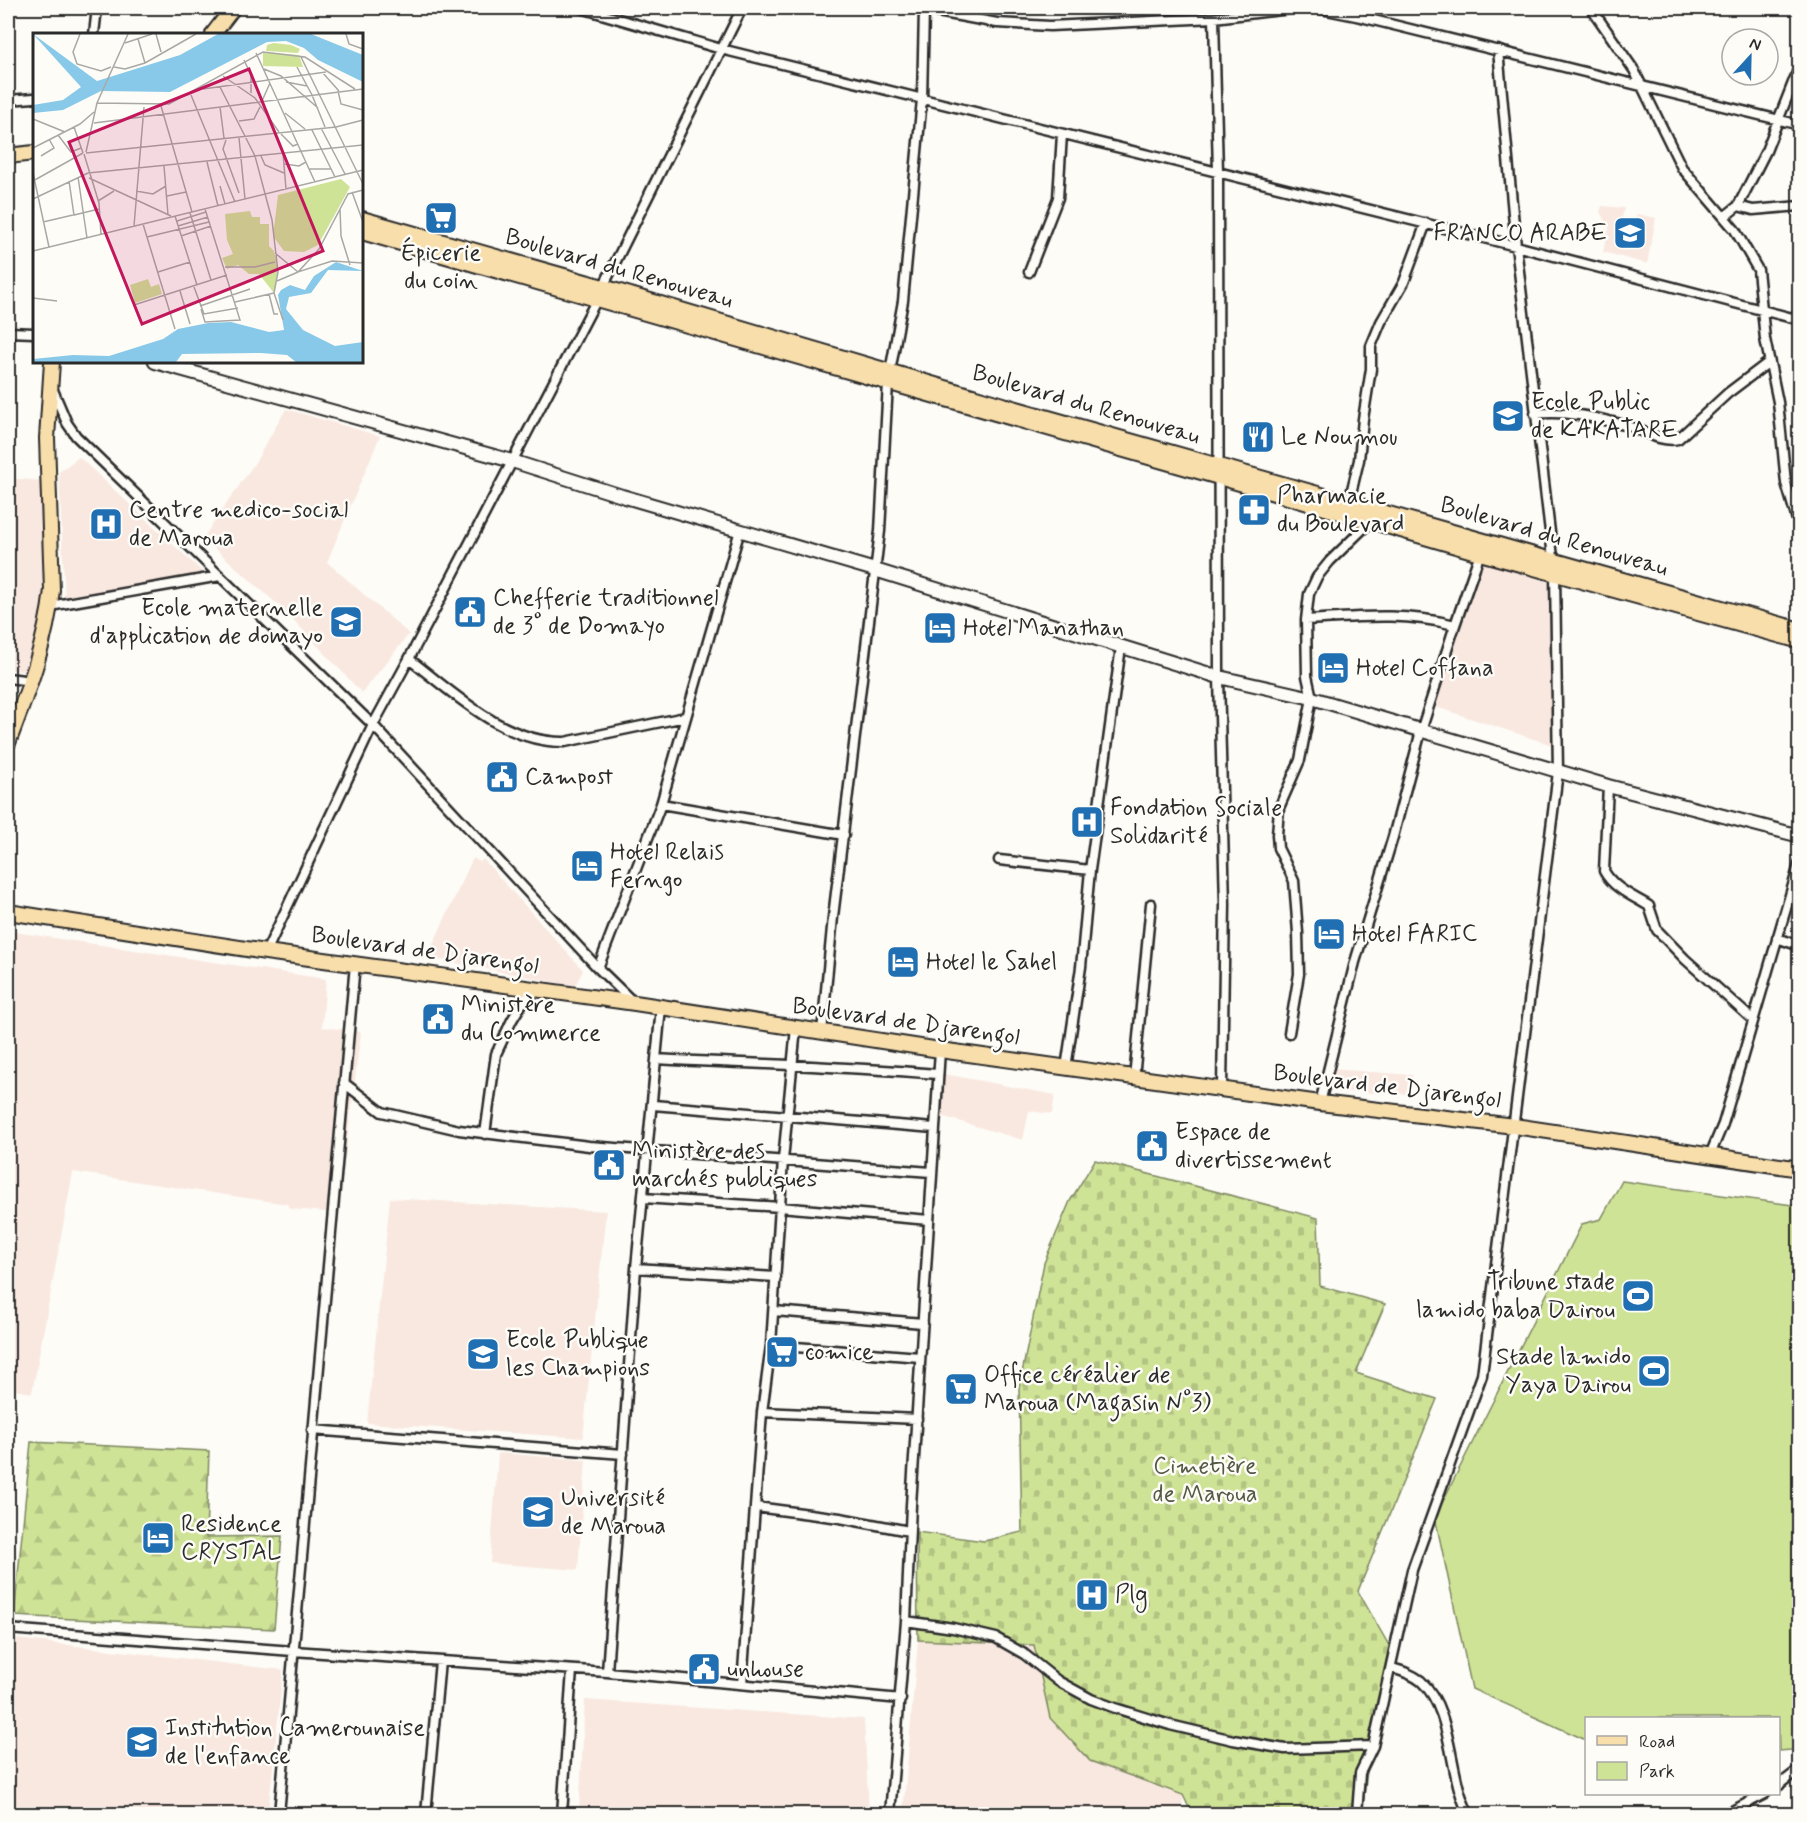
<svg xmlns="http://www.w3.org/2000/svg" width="1807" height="1822" viewBox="0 0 1807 1822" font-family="Mynerve,sans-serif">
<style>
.built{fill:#f9e8e0}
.forest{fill:url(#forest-firs);stroke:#7d8761;stroke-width:1.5}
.cemetery{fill:url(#cemetery-stones);stroke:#7d8761;stroke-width:1.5}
.park{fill:#cfe397;stroke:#7d8761;stroke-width:1.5}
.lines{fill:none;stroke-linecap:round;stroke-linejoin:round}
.minor-casing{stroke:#2b2b2b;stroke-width:13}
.secondary-casing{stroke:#2b2b2b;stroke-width:16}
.primary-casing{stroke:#2b2b2b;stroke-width:18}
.minor{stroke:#fdfcf7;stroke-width:8}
.secondary{stroke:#fdfcf7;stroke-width:12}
.primary{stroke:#f8deab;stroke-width:14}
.labels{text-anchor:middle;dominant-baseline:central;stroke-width:5;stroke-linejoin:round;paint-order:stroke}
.poi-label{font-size:24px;fill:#2b2b2b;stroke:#fdfcf7;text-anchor:start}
.street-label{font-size:24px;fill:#2b2b2b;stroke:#fdfcf7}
.park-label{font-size:24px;fill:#545946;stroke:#fdfcf7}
.inset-road{fill:none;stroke:#a9a8a5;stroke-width:1.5}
.view{fill:#c2185b;fill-opacity:0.15;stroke:#c2185b;stroke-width:3}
.inset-edge{fill:none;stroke:#2b2b2b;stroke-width:3}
</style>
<defs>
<pattern id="forest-firs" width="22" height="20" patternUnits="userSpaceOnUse" patternTransform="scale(1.5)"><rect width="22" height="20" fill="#cfe397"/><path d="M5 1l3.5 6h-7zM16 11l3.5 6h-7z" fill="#b2c382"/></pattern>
<pattern id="cemetery-stones" width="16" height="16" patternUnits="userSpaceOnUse" patternTransform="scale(1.5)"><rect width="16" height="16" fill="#cfe397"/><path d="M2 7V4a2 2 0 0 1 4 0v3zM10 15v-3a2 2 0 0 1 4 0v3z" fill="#b2c382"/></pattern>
</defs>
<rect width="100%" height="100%" fill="#fdfcf7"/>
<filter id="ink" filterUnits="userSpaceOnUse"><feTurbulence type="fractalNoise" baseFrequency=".0167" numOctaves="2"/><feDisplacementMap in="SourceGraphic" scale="12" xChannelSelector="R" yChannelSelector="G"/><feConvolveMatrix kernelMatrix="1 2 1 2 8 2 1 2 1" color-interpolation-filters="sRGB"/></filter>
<g filter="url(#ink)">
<!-- built -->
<path class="built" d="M1602,206L1624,208L1622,218L1635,222L1637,214L1656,218L1647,264L1603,252L1609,228L1600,212Z
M286,409L380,436L327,562L409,634L362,693L285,611L203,538L256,461Z
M79,457L207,576L65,602L59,472Z
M8,478L45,481L44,594L29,672L8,669Z
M1481,557L1551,580L1552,745L1433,706Z
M473,858L480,862L483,859L583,970L575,986L435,959L428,955Z
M8,931L326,979L322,1027L361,1032L338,1213L291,1209L287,1204L73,1172L32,1393L8,1389Z
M1331,1069L1413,1075L1405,1094L1328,1091Z
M944,1074L1055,1095L1052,1114L1029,1111L1023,1140L941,1116Z
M390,1198L606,1211L583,1438L367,1423Z
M498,1453L586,1460L578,1570L490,1563Z
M8,1638L283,1670L268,1814H8Z
M918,1640L1034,1645L1050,1718L1090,1761L1183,1795L1182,1814H903Z
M585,1700L864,1719L869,1814H579Z"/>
<!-- forest -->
<path class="forest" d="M31,1442L209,1451L206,1537L282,1536L274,1629L14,1616Z"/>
<!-- cemetery -->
<path class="cemetery" d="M1095,1160L1318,1218L1320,1286L1385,1304L1356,1373L1437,1399L1358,1591L1391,1649L1370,1745L1362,1814H1192L1183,1795L1090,1761L1050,1718L1034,1645L918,1640L917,1532L984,1541L1022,1532L1019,1388L1044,1263L1070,1201Z"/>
<!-- park -->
<path class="park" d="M1622,1181L1799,1206L1800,1743L1791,1750L1779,1751L1778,1718H1586V1740L1472,1689L1435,1517L1582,1224L1601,1219Z"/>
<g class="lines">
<!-- minor casing -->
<g class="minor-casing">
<path id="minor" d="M581,8L721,49L1516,246L1800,320
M916,8L997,23L1050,26L1214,18L1298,8
M1316,8L1361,17L1800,125
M1591,8L1634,70L1682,168L1735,230L1758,270L1765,339L1778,402L1786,483L1800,530
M1214,18L1218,172L1219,677L1225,904L1222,1088
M94,34L97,8
M8,100L34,98
M1738,206L1766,151L1800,65
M1724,217L1738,206L1753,210L1800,206
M1029,272L1058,198L1062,134
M8,332L34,333
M53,390L67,423L76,436L373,725L598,968L632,1001
M1535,414C1567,410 1598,418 1628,426C1644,431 1661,443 1678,439L1728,393L1769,362
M1349,502L1359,460L1363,419L1371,369V346L1381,322L1404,282L1426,223
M50,606L220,576
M1306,620C1360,617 1402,612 1455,625
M409,659C455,694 504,743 565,742L685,717
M8,678L32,681
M1608,786L1604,871C1614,889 1633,896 1649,906L1657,930L1685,959L1753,1020
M661,804L844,835
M999,860L1090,870
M1777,938L1800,946
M266,952L373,725L409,659L597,299L742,8
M598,968L661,804L740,530
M822,1032L833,917L880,531L888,383L903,301L922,99L924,10
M1289,1033L1299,974L1298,933L1294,881L1278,848L1277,835L1279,808L1300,760L1312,698L1307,676L1306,620L1309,594L1317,577L1330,561L1371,521
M656,1059C750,1064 844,1066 937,1074
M1066,1068L1081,967L1090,870L1121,647
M1134,1078L1151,904
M344,1083L382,1112L459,1130L589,1146L931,1172
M1320,1103L1355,962L1393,837L1421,731L1455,625L1480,553
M653,1105L934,1128
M485,1134L496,1054L512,1020L531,989
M1710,1155L1723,1124L1800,861
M643,1198L780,1207L929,1220
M636,1268L776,1277
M774,1311L923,1323
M771,1345L920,1357
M762,1412L917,1419
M312,1430L623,1454
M756,1507L840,1518L909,1531
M906,1621L953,1628L996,1638L1024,1654L1058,1681L1091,1699L1115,1708L1170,1725L1233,1740L1285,1749L1373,1746
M8,1629L293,1651L607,1672L901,1699
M1392,1668C1402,1671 1412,1674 1421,1681C1454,1711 1448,1778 1469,1814
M607,1672L636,1268L661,1007
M742,1684L762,1412L771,1345L783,1160L796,1028
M1778,1786L1800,1769
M279,1814L355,964
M426,1814L440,1661
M562,1814L572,1670
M890,1814L906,1621L911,1505L940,1050
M1357,1814L1360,1773L1373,1746L1412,1570L1482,1375L1558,772L1555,574L1516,246L1498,50
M1726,1814L1765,1794"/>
</g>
<!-- secondary casing -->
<g class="secondary-casing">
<path id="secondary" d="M155,362L512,461L622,496L875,570L1219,677L1312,698L1608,786L1800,836"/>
</g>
<!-- primary casing -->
<g class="primary-casing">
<path id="primary" d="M213,34L233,8
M8,156L34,153
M362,219L603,287L1013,408L1800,630
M362,232L1219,477L1480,553L1800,641
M8,743C27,693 46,644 52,590L47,438L52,362
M8,912L266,952L635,1003L940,1050L1320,1103L1514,1126L1800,1169"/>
</g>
<!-- minor -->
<use href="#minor" class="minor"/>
<!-- secondary -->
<use href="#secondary" class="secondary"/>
<!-- primary -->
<use href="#primary" class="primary"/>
</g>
</g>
<!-- icons -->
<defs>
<g id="supermarket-square" transform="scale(1.725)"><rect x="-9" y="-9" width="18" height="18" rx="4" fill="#1f6fb2" stroke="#fdfcf7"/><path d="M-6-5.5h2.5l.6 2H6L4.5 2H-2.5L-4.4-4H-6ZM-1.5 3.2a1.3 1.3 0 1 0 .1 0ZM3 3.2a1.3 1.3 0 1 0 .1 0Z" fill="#fff"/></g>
<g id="school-square" transform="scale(1.725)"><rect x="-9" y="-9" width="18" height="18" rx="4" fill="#1f6fb2" stroke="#fdfcf7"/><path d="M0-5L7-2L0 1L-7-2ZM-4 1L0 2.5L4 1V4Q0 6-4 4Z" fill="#fff"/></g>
<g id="restaurant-square" transform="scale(1.725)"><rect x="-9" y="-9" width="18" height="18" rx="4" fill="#1f6fb2" stroke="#fdfcf7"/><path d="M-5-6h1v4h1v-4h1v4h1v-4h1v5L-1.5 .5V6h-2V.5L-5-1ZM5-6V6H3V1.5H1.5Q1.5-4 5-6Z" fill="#fff"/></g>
<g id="pharmacy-square" transform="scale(1.725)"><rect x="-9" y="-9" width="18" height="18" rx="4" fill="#1f6fb2" stroke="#fdfcf7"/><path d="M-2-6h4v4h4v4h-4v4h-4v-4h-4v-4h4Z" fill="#fff"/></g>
<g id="hospital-square" transform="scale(1.725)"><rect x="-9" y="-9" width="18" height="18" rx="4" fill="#1f6fb2" stroke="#fdfcf7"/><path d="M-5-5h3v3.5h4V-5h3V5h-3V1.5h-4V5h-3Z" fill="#fff"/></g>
<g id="civic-square" transform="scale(1.725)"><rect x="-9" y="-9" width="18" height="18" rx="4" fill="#1f6fb2" stroke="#fdfcf7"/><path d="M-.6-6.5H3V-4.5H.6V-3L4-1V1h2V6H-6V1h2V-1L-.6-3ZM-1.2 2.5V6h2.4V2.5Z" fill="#fff"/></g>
<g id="hotel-square" transform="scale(1.725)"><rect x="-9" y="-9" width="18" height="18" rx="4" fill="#1f6fb2" stroke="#fdfcf7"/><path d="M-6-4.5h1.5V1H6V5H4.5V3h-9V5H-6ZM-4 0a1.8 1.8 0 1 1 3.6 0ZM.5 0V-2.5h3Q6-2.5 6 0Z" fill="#fff"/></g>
<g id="stadium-square" transform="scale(1.725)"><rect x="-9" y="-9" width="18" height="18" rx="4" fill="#1f6fb2" stroke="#fdfcf7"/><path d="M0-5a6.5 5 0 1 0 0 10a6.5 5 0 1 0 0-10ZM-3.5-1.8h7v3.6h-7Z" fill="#fff"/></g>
<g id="university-square" transform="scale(1.725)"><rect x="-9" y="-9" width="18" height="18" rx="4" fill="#1f6fb2" stroke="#fdfcf7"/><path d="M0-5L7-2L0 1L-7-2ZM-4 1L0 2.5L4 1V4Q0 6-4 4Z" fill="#fff"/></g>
</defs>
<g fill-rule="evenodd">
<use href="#supermarket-square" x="441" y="218"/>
<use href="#school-square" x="1630" y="233"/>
<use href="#school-square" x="1508" y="416"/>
<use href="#restaurant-square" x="1258" y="437"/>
<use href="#pharmacy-square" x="1254" y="510"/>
<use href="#hospital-square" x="106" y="524"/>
<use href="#civic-square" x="470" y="612"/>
<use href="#school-square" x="346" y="622"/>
<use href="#hotel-square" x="940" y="628"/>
<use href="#hotel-square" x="1333" y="668"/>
<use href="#civic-square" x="502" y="777"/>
<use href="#hospital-square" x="1087" y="822"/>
<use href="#hotel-square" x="587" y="866"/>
<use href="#hotel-square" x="1329" y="934"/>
<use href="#hotel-square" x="903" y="962"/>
<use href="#civic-square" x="438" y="1019"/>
<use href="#civic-square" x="1152" y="1146"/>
<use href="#civic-square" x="609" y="1165"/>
<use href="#stadium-square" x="1638" y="1296"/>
<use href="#supermarket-square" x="782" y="1352"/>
<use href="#school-square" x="483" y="1354"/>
<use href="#stadium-square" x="1654" y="1371"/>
<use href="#supermarket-square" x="961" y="1389"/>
<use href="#university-square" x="538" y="1512"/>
<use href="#hotel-square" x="158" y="1538"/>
<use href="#hospital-square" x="1092" y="1595"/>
<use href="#civic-square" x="704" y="1669"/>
<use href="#school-square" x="142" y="1742"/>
</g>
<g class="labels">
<!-- poi labels -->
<g class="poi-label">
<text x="1607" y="233" text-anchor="end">FRANCO ARABE</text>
<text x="441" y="253" text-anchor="middle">Épicerie<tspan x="441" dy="28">du coin</tspan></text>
<text x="1531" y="402">Ecole Public<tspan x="1531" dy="28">de KAKATARE</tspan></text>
<text x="1281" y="437">Le Noumou</text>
<text x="1277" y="496">Pharmacie<tspan x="1277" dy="28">du Boulevard</tspan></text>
<text x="129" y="510">Centre medico-social<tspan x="129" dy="28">de Maroua</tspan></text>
<text x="493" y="598">Chefferie traditionnel<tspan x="493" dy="28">de 3° de Domayo</tspan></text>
<text x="323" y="608" text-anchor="end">Ecole maternelle<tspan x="323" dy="28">d'application de domayo</tspan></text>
<text x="963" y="628">Hotel Manathan</text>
<text x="1356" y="668">Hotel Coffana</text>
<text x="525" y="777">Campost</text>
<text x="1110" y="808">Fondation Sociale<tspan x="1110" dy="28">Solidarité</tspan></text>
<text x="610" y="852">Hotel Relais<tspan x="610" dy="28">Ferngo</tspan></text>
<text x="1352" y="934">Hotel FARIC</text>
<text x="926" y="962">Hotel le Sahel</text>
<text x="461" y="1005">Ministère<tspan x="461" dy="28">du Commerce</tspan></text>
<text x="1175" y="1132">Espace de<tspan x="1175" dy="28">divertissement</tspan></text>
<text x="632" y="1151">Ministère des<tspan x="632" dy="28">marchés publiques</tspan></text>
<text x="1615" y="1282" text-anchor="end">Tribune stade<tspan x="1615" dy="28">lamido baba Dairou</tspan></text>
<text x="506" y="1340">Ecole Publique<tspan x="506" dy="28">les Champions</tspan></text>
<text x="805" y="1352">comice</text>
<text x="1631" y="1357" text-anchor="end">Stade lamido<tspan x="1631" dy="28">Yaya Dairou</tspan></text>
<text x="984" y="1375">Office céréalier de<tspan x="984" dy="28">Maroua (Magasin N°3)</tspan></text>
<text x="561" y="1498">Université<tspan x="561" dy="28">de Maroua</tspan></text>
<text x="181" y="1524">Residence<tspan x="181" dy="28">CRYSTAL</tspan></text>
<text x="1115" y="1595">Plg</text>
<text x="727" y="1669">unhouse</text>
<text x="165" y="1728">Institution Camerounaise<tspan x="165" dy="28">de l'enfance</tspan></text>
</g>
<!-- street labels -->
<g class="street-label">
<text transform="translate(619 269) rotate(16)">Boulevard du Renouveau</text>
<text transform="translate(1086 405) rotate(16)">Boulevard du Renouveau</text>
<text transform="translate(1554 537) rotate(16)">Boulevard du Renouveau</text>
<text transform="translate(425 951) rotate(8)">Boulevard de Djarengol</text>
<text transform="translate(906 1022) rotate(8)">Boulevard de Djarengol</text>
<text transform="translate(1387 1087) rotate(7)">Boulevard de Djarengol</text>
</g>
<!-- park labels -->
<g class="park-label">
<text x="1205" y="1466">Cimetière<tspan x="1205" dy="28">de Maroua</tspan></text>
</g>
</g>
<!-- overview -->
<g transform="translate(33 33)">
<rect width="330" height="330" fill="#fdfcf7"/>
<path d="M115,246L118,254L126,251L129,261L102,270L97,252Z" fill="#cfe397"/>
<path d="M217,178L219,184H227V191H236V213L241,218L245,235L241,260L226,241H216L205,232L194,236L189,225L200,221L194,207L192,181Z" fill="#cfe397"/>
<path d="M230,19L266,22L270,34L230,33ZM308,146L317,154L285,212L271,219L251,218L240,203L245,162Z" fill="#cfe397"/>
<path d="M241,10L258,12L267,16L265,20L233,18L234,12Z" fill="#cfe397"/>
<path d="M0,1L64,48L147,22L185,1H278L330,22V49L285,27L271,15L253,8L234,9L137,59L68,58L30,77L0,80V72L30,67L48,54ZM303,229L330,238L295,237L278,260L256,264L253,276L270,297L302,313L330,309V329H263L254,322L228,320L149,321L143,329H0V326L40,322L76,323L130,306L145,296L175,290L198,289L236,299L251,297L245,262L248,257L257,252L272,257L281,243Z" fill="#88c9e9"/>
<path class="inset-road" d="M47,1L40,19L44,31L68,38L78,34M123,1L128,19M313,1L316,11L330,16M105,6L112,30M92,10L119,1M223,20L282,149M268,24L330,151M211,27L218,42V60M81,34L92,36L112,30L163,1M264,34L279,62M231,36L248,43L285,75M289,39L306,58M190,43L222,65L246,99M253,49L274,53M187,54L222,123L239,187L245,239L241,260L250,287M170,56L293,39M305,58L308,71L330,77M158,62L202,169M279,62L292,94M229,68L237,50M64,70L136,71L230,19L272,24L322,56M128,73L159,179M187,74L191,105M252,80L272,96M0,86L32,99M206,88L221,86L227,74M61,90L330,56M41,94L50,120M288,95L312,141M279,97L302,144M248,101L260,113L265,111M25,102L38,119L48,115M206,105L212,166M193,107L190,116L206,160M0,115L47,91L61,79M53,119L64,70L95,1M53,120L303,94L330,87M250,120L253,156M51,121L66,170L68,201M8,123L21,115L16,106M228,123L232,132L251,140M174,129L185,173M251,131L266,133L273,129M131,133L135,182M276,136H298M0,140L16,214M55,140L330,112M45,144L54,205M56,145L138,183M0,148L50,120M36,148L41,182L66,176M187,153L192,171M103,158L120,161L133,153M319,159L330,189M134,163L153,159M0,166L55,140M65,168L81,158M307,176L308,203L317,232M157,180L178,247M142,183L164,252M144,188L173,179M10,189L40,182M110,191L142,296M101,193L111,74M145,193L175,184M148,203L178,193M114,204L176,189M0,218L330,137M242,220L265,239L299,228L330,230M192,234H222L242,229M125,239L157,229M244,248L265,239L286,216L315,161L330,157M161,254L171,281L205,275M147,258L157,291M236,261L241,281H245M0,265L24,268M202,269L241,260M101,272L194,242M167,273L217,256M168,276L172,289L207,287L172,176"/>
<path class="view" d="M216,36L290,218L109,291L36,109Z"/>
<rect width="330" height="330" class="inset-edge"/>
</g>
<!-- margin -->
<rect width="1807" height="1822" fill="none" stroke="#fdfcf7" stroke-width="30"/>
<rect x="15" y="15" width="1777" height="1792" fill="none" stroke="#2b2b2b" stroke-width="2" filter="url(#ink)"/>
<!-- legend -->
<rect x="1585" y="1717" width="195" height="78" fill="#fdfcf7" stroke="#a9a8a5" stroke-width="1.5"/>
<rect x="1597" y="1736" width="30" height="9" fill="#f8deab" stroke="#a9a8a5" stroke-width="1.5"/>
<text x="1639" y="1747" font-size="18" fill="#2b2b2b">Road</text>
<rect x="1597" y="1762" width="30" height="18" fill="#cfe397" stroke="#a9a8a5" stroke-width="1.5"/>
<text x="1639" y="1777" font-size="18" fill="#2b2b2b">Park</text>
<!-- north arrow -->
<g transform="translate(1750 57) rotate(22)"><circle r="28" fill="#fdfcf7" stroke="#a9a8a5" stroke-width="1.5"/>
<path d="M0-4.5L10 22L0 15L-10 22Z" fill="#1f6fb2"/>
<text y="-9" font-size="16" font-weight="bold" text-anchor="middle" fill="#2b2b2b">N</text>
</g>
</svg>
